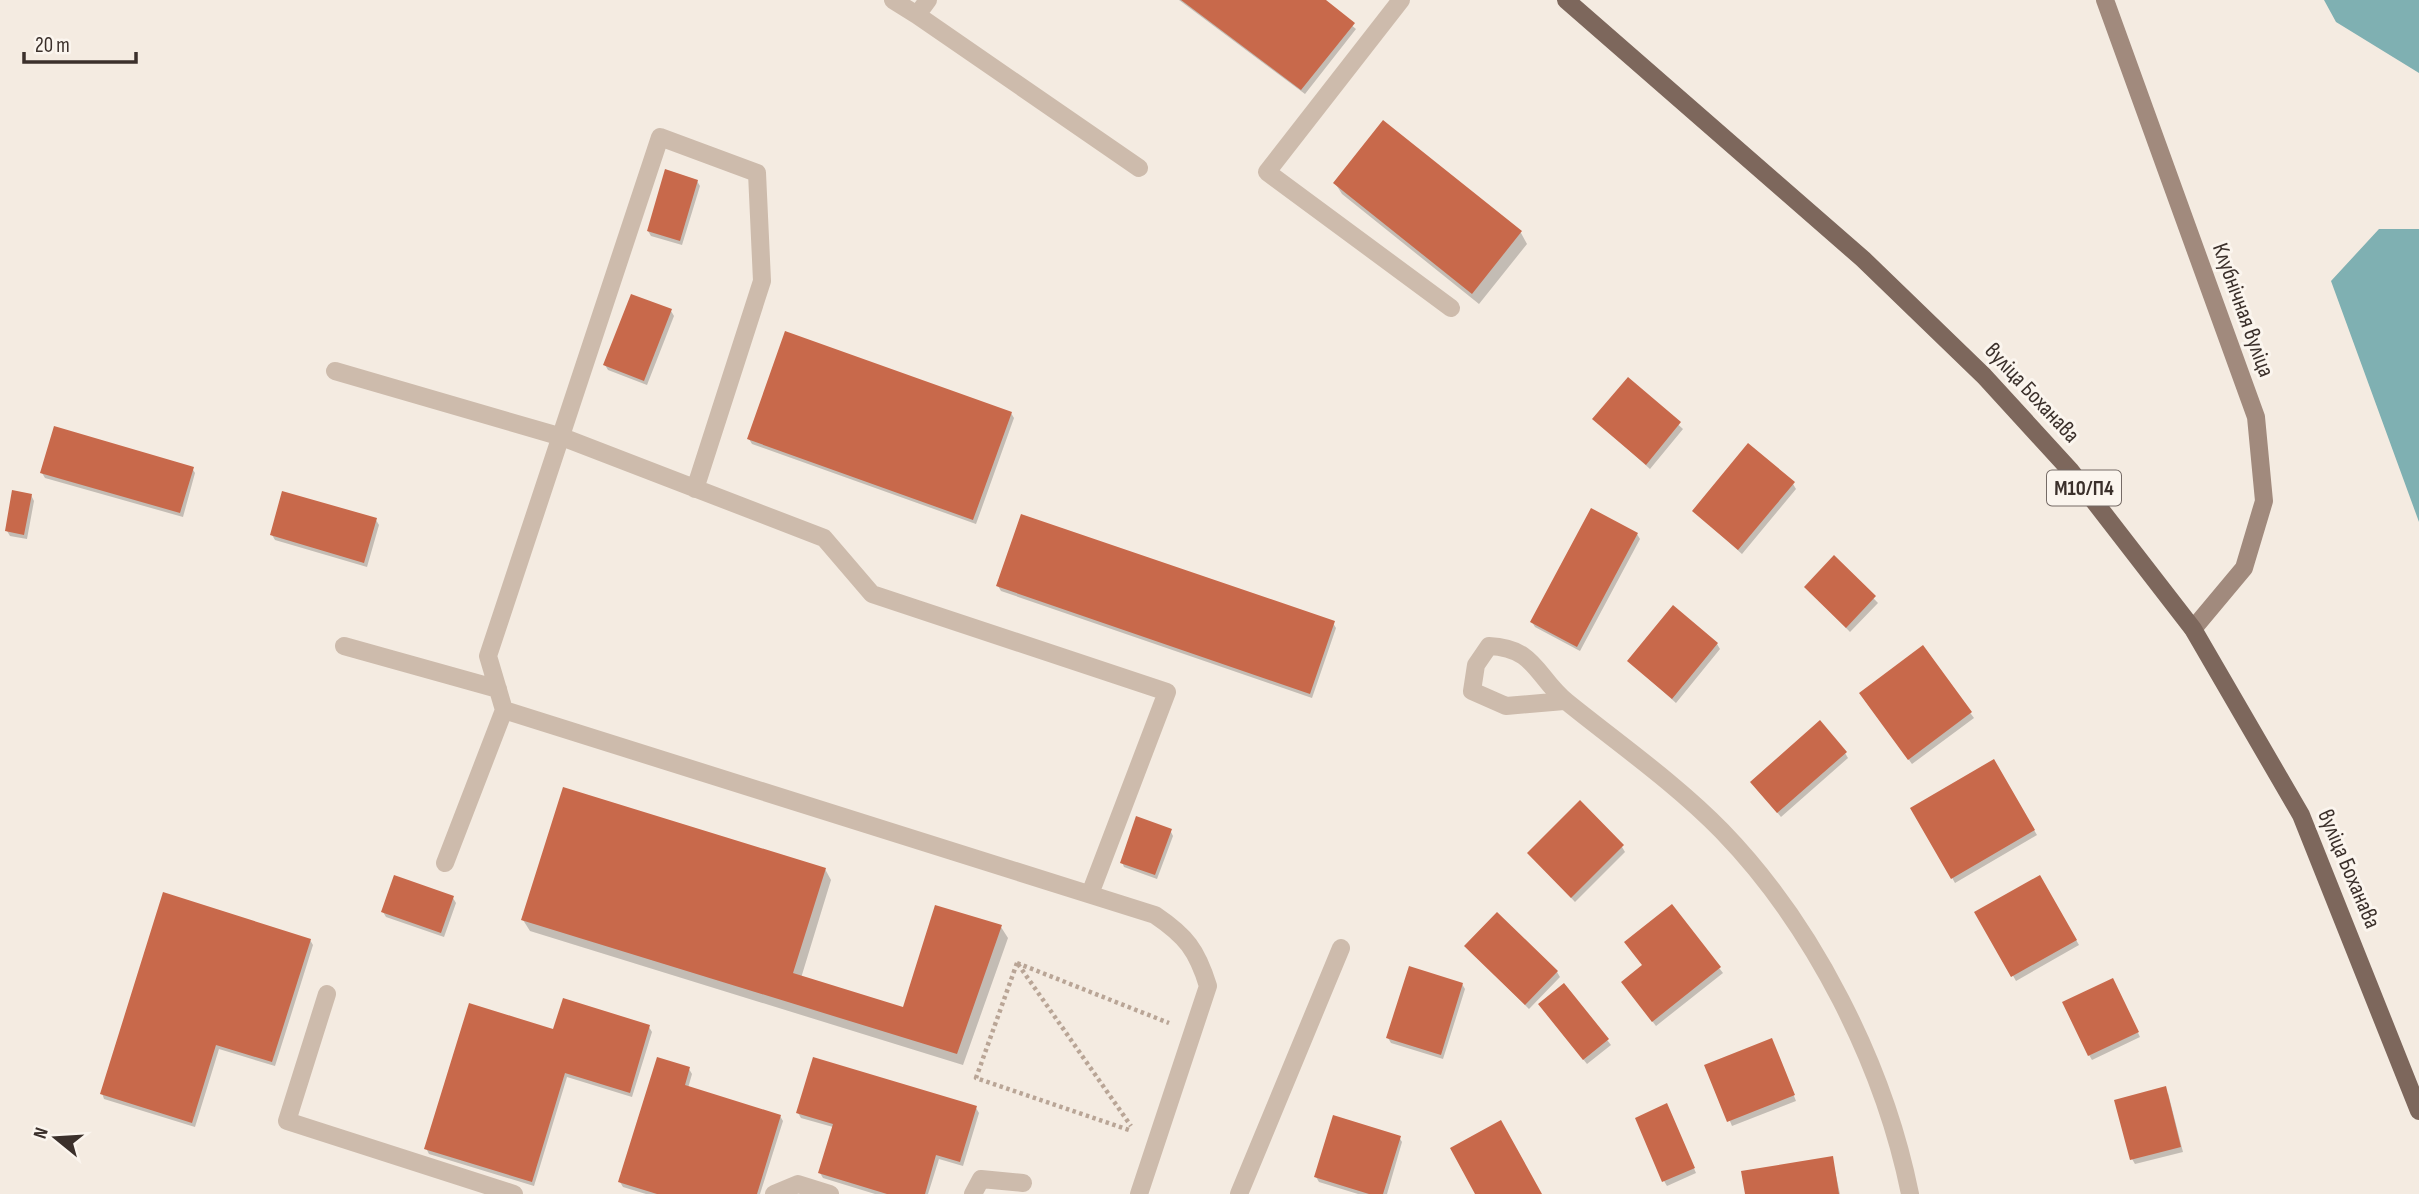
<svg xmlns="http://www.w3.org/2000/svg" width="2419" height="1194" viewBox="0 0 2419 1194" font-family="'Sofia Sans Condensed',sans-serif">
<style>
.water{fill:#7fb0b2}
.shadow{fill:#0003}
.building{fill:#c8694b}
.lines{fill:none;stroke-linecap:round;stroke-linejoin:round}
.path{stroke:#b9a596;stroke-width:4.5;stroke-dasharray:3.5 3.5;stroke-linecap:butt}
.lane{stroke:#cdbbac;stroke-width:18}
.street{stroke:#cdbbac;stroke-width:18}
.secondary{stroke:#a18a7d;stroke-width:18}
.primary{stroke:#7d675c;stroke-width:18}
.labels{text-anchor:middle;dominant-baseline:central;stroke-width:6;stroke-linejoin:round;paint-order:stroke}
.shield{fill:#fbf5ee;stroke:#756b66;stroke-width:2}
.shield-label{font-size:21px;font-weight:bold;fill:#3b302b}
.street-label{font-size:23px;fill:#3b302b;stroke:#fbf5ee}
</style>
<rect width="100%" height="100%" fill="#f4ebe1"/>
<!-- water -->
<path class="water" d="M2324,0H2419V73L2336,22Z
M2379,229H2419V522L2331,281Z"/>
<!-- shadow -->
<path class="shadow" d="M1179,0H1321L1356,29L1305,94Z
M697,181L700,186L682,245L651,236L648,231Z
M1335,183L1521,233L1527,244L1479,304L1342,194Z
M671,311L674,316L647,385L608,370L605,365Z
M1628,379L1683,429L1650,469L1594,419Z
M1011,413L1014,418L976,524L752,444L749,439Z
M192,468L195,473L183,517L45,478L42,473Z
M1793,484L1796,489L1742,554L1694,511Z
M31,495L34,501L27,539L10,536L7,531Z
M376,520L379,525L367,567L275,540L272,535Z
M1637,534L1640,539L1580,651L1535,627L1532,622Z
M1834,558L1878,603L1850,632L1806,587Z
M998,586L1333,623L1336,628L1312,698L1001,591Z
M1717,644L1720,649L1676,703L1629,661Z
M1922,648L1974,718L1912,764L1864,699Z
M1845,753L1848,758L1781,817L1755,787Z
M1993,762L2037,835L1955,883L1913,809Z
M1170,830L1173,836L1157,879L1124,867L1122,862Z
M1622,847L1625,852L1575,902L1529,853Z
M825,869L831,880L801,978L904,1009L1001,927L1008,938L963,1065L530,931L523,920Z
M2040,877L2079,945L2016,981L1977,913Z
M453,898L456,903L444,937L386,917L383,912Z
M1672,907L1723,973L1656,1026L1626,987L1643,966Z
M310,940L313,945L275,1066L219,1049L195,1127L104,1099L102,1093Z
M1466,946L1557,972L1560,977L1529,1009Z
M1462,984L1465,989L1443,1059L1391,1043L1388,1038Z
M1564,985L1611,1045L1587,1064L1543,1009Z
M2115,985L2140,1037L2092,1060L2089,1055Z
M649,1027L652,1032L632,1097L567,1077L534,1186L429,1154L426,1148L554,1031Z
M1774,1046L1796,1101L1732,1126L1707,1066Z
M689,1069L692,1074L688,1088L780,1116L783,1121L760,1194H646L623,1187L620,1182Z
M2168,1093L2183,1152L2135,1164L2132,1159Z
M976,1108L979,1113L963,1166L939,1159L928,1194H875L823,1178L820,1173L833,1127L801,1118L798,1113Z
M1669,1111L1696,1173L1667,1186L1664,1181Z
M1399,1137L1402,1142L1387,1194H1358L1319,1182L1316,1177Z
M1832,1157L1840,1194H1747Z"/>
<!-- building -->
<path class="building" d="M1181,0H1326L1355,23L1301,90Z
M1383,120L1522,231L1472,294L1333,183Z
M665,169L698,180L680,241L647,231Z
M631,294L672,309L644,381L603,365Z
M785,331L1012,412L973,520L747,439Z
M1628,377L1681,422L1646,465L1592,419Z
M54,426L194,467L180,513L40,473Z
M1748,443L1795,482L1738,550L1692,511Z
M12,490L32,494L24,535L5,531Z
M282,491L377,518L364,563L270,535Z
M1591,508L1638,533L1577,647L1530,622Z
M1021,514L1335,621L1310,694L996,586Z
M1834,555L1876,596L1846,628L1804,587Z
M1673,605L1718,643L1672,699L1627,661Z
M1923,645L1972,712L1908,760L1859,693Z
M1820,720L1847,752L1777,813L1750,782Z
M1994,759L2035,830L1951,879L1910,808Z
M563,787L826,868L793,973L903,1007L935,905L1002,925L957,1054L521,920Z
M1580,800L1624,845L1571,898L1527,853Z
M1136,816L1172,829L1155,875L1120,863Z
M394,875L454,896L441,933L381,912Z
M2040,875L2077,940L2011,977L1974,912Z
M163,892L311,939L272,1062L216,1045L192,1123L100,1094Z
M1672,904L1721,967L1652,1022L1621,982L1642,965L1624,942Z
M1497,912L1558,971L1525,1005L1464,946Z
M1409,966L1463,983L1441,1055L1386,1038Z
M2113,978L2139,1032L2088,1056L2062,1002Z
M1564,983L1609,1039L1583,1060L1538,1004Z
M563,998L650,1025L630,1093L565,1073L532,1182L424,1149L469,1003L553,1029Z
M1772,1038L1795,1095L1727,1122L1704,1065Z
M657,1057L690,1067L685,1085L781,1115L757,1194H657L618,1182Z
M813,1057L977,1106L960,1162L936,1155L925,1194H887L818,1173L833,1124L796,1113Z
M2166,1086L2181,1147L2130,1160L2114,1100Z
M1667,1103L1695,1168L1662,1182L1635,1118Z
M1333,1115L1401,1136L1383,1194H1369L1314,1177Z
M1501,1120L1542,1194H1475L1450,1148Z
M1833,1156L1839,1194H1745L1741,1171Z"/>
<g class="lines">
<!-- path -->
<path class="path" d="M1017,963L1169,1023
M1017,963L976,1078L1132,1131
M1018,964L1131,1126"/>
<!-- lane -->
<path class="lane" d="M893,0L917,15L928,0
M1401,0L1267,172L1451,308
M917,15L1139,168
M335,371L562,437L824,538L872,594L1167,692L1090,894
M344,646L498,689
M504,710L488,656L660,137L757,173L762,281L695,489
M445,863L504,710L1155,915C1186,936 1197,950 1208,986L1139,1194
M327,994L287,1121L514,1194
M774,1194L798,1184L830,1194
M973,1194L981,1179L1023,1183
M1239,1194L1341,948"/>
<!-- street -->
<path class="street" d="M1564,701L1506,706L1472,691L1476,665L1489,646C1536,648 1536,677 1567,702C1619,744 1675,783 1722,831C1814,926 1884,1065 1910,1194"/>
<!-- secondary -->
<path class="secondary" d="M2105,0L2256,417L2264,501L2244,568L2193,629"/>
<!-- primary -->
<path class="primary" d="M1566,0L1863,259L1984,376L2070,470L2193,629L2301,815L2419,1111"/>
</g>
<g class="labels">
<!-- shield labels -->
<rect class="shield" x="2047" y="470.5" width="74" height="35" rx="5"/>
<g class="shield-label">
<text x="2084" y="488">М10/П4</text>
</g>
<!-- street labels -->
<g class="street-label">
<text transform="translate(2243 310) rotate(70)">Клубнічная вуліца</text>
<text transform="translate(2032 393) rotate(47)">вуліца Боханава</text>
<text transform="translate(2349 869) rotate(67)">вуліца Боханава</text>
</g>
</g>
<!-- north arrow -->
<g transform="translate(56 1138) rotate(288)" stroke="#fbf5ee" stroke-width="5" paint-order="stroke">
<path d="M0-5L12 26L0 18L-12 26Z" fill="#3b302b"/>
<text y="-10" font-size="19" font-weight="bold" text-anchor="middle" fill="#3b302b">N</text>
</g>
<!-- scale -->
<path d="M24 52v10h112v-10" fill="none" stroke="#3b302b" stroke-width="3.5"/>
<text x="35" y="52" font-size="21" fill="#3b302b" stroke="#fbf5ee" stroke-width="5" paint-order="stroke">20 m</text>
</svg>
